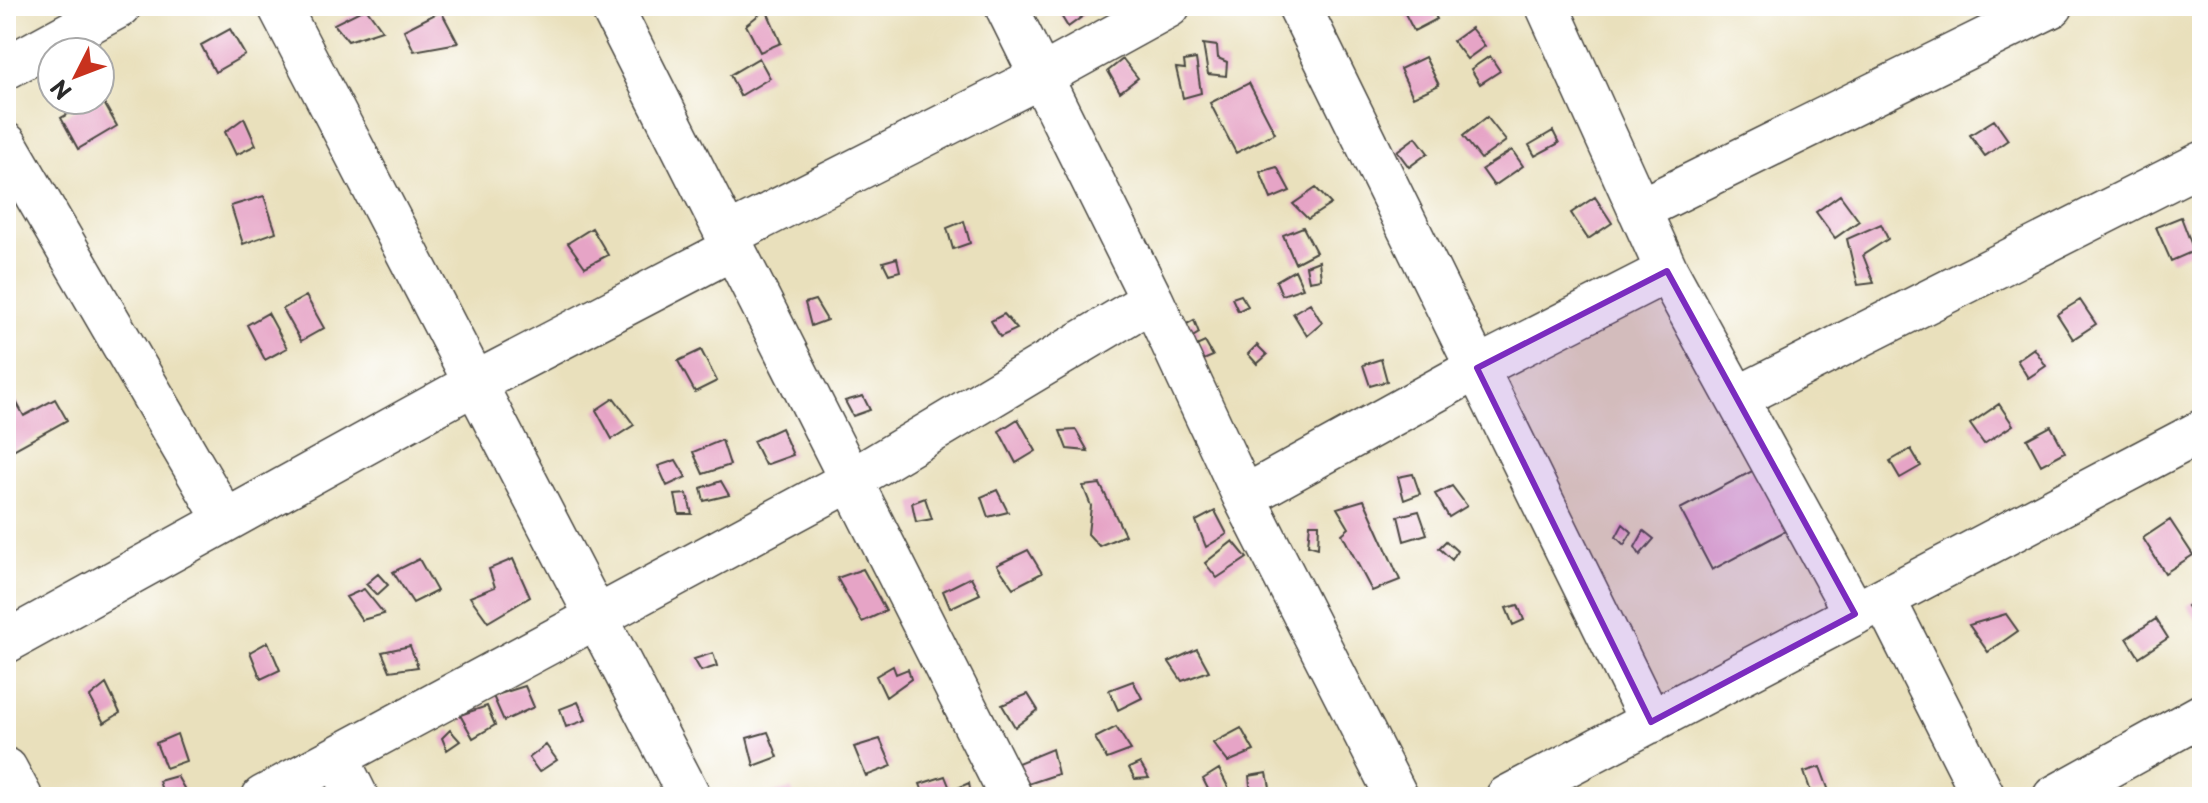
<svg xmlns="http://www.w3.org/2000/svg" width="2208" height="803" viewBox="0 0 2208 803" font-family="'Playpen Sans',sans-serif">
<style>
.building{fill:#e6a4c6}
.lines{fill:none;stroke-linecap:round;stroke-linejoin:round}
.minor-casing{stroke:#484641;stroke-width:45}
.minor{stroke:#fff;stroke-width:42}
.marked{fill:#7b2cbf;fill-opacity:0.2;stroke:#7b2cbf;stroke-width:6;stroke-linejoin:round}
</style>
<rect width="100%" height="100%" fill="#fff"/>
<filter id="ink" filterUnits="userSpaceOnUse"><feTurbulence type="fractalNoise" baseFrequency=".0125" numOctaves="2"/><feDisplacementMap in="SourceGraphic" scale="16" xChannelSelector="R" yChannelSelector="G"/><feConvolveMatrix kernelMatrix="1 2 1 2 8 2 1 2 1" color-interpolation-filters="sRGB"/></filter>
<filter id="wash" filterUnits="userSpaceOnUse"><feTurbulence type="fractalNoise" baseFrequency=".006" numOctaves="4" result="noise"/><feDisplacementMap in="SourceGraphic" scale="32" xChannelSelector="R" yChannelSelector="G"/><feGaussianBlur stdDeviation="1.8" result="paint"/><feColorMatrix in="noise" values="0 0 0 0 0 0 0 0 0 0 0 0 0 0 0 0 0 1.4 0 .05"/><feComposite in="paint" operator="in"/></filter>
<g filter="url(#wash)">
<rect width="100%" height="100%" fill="#e9e0bc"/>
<g id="blocks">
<!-- building -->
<path class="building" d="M1055,6H1097L1068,27Z
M1401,6H1430L1437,19L1414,31Z
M366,8L382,30L348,41L334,24Z
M766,9L781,43L760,52L746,25Z
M441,11L458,43L414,51L404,30Z
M1471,28L1485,46L1467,59L1453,41Z
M230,29L245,55L215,72L201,45Z
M1203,44L1217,46L1218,58L1227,62L1226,76L1208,74Z
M1490,56L1500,71L1480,84L1471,69Z
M1425,57L1439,85L1413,97L1400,69Z
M759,58L770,78L740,96L730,75Z
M1123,59L1138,78L1120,92L1108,71Z
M1196,59L1201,93L1183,98L1176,68L1185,69L1184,61Z
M1249,83L1275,133L1236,153L1210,103Z
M100,96L117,126L78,149L61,118L93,100H100Z
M1487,117L1506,141L1481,159L1463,136Z
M244,118L256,145L236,155L225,132Z
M1994,120L2008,140L1985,156L1970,135Z
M1553,131L1559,143L1535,156L1529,145Z
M1416,137L1428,153L1409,167L1397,151Z
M1512,150L1523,166L1494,186L1482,169Z
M1277,167L1290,191L1271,199L1260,172Z
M1316,188L1331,204L1308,219L1293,204Z
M1840,195L1859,221L1835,238L1816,212Z
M264,196L276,232L243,244L231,206Z
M1595,197L1612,223L1588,239L1571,213Z
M2181,217L2194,251L2171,261L2156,227Z
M964,221L970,243L953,249L947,228Z
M1881,224L1888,239L1863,255L1874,283L1858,285L1847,239Z
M1303,227L1316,252L1295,263L1283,235Z
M592,228L608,255L585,267L568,243Z
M897,258L900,271L889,274L883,262Z
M1319,261L1321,279L1309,281L1306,266Z
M1295,270L1303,288L1282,295L1276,281Z
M1241,295L1248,306L1238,311L1232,298Z
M306,296L324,328L301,341L283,309Z
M815,300L827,320L811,326L805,303Z
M2080,300L2096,324L2073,339L2057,314Z
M1310,303L1322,323L1307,336L1293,313Z
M268,313L287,348L265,360L247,325Z
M1004,314L1017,329L1000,337L991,321Z
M1194,320L1199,333L1189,339L1183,326Z
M1205,342L1213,356L1201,361L1194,347Z
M1257,345L1267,355L1257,364L1248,354Z
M2034,348L2046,366L2028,378L2017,360Z
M701,350L717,381L695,392L678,361Z
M1381,359L1387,381L1370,386L1363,365Z
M6,383L24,416L55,399L67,420L11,451L6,441Z
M863,396L870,410L853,416L845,401Z
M614,398L634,425L612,439L596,410Z
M1999,404L2013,425L1984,444L1970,424Z
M1018,419L1036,451L1016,463L999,431Z
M2051,426L2065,452L2041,465L2027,439Z
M781,428L793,455L765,465L753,441Z
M1076,430L1088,451L1067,449L1060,431Z
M722,440L730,465L703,474L693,452Z
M1911,449L1921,466L1900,478L1890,461Z
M676,460L686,477L667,486L658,466Z
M1756,469L1789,529L1712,570L1680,509Z
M1413,474L1420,494L1404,500L1398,477Z
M721,481L729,495L704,501L701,488Z
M1100,484L1125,535L1099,546L1088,534L1091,506L1083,486Z
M1452,486L1467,506L1449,517L1435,494Z
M997,490L1008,512L988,517L981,497Z
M687,494L692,514H679L675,495Z
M925,498L932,519L916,522L912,503Z
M1364,500L1400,580L1372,591L1342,534L1349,528L1337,508Z
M1215,511L1227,534L1206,547L1196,521Z
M1419,511L1427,534L1404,541L1398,516Z
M2170,520L2193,555L2165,573L2143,538Z
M1310,524H1319L1318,548L1308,545Z
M1623,524L1632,532L1624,545L1616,537Z
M1644,531L1654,539L1640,555L1635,547Z
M1233,541L1247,558L1217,578L1205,563Z
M1446,541L1457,551L1452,560L1439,548Z
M1028,550L1042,573L1013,588L997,565Z
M419,559L437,591L413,603L393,572Z
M513,559L530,597L488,622L470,597L495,587L489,569Z
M863,569L886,611L862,622L837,578Z
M378,574L388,585L377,595L366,584Z
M971,577L980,594L950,608L943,591Z
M364,589L384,614L362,620L346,597Z
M2202,596V628L2187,606Z
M1518,605L1524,620L1513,625L1506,608Z
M2006,614L2018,631L1988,652L1969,625Z
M2156,619L2168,638L2139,657L2127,638Z
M268,642L280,670L261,679L250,652Z
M410,646L418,667L390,671L382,652Z
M1197,649L1209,671L1182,681L1169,662Z
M713,653L717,666L701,671L694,659Z
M893,666L896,674L908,669L911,679L886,697L876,676Z
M1133,681L1142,698L1118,710L1109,690Z
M106,684L120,713L104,723L90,697Z
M525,686L534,707L504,721L493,696Z
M1028,694L1038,710L1015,727L1002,705Z
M578,702L586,720L566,727L560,709Z
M487,706L495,725L473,738L460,715Z
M1116,727L1131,750L1107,759L1095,738Z
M1241,728L1254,751L1228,762L1213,743Z
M450,730L460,741L447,750L442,738Z
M768,732L778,757L754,766L747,738Z
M177,734L186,761L166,768L156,743Z
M880,739L892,766L866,776L854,747Z
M546,745L557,760L539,772L529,758Z
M1052,749L1058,774L1025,785L1018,763Z
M1140,763L1149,778L1135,779L1129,768Z
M1820,767L1829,791L1812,795L1804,772Z
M1219,769L1230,791L1212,797L1203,779Z
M1267,773L1271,792L1251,794L1249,776Z
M177,776L185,790L174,797H164L159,781Z
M945,776L951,791L969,783L971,795L925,797L920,784Z
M791,789L795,797H759V796Z"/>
</g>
</g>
<g filter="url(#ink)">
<use href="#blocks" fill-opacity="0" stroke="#484641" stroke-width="2"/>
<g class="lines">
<!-- minor casing -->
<g class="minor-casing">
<path id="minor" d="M279,6L690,797
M611,6L1011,797
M1006,6L1152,300L1244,497L1397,797
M1299,6L1651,722
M1547,6L1667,271L1855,614
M6,68L120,6
M6,144L225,520
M1639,210L2052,6
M728,235L1042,76L1169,6
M1737,398L2202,163
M1244,497L1477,368L1667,271
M1884,599L1984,797
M6,642L477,382L734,248
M337,757L357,797
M6,769L21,797
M263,797L853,479L1152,300
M1507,797L2202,431
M2054,797L2202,715"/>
</g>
<!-- minor -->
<use href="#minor" class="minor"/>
</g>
</g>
<!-- marked area -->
<path class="marked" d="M1667,271L1855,614L1651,722L1477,368Z"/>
<!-- margin -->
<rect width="2208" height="803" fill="none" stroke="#fff" stroke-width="32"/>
<!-- north arrow -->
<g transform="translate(76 76) rotate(228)"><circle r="38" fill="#ffffff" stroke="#aaaaaa" stroke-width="2"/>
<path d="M0-6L14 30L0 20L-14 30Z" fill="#c8321e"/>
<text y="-12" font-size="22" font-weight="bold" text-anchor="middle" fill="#2b2b2b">N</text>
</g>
</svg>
